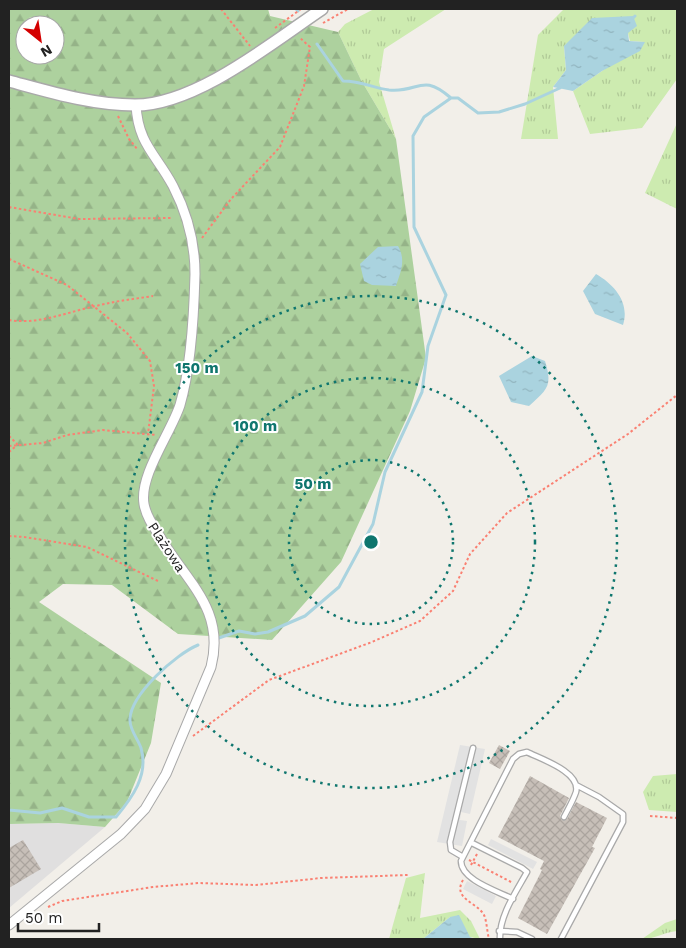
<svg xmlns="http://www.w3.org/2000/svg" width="686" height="948" viewBox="0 0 686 948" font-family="'Work Sans',sans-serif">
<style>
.residential{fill:#e0dfdf}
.grass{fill:url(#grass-tufts)}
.forest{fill:url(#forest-firs);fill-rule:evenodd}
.parking{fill:#e2e2e2}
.water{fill:url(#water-ripples)}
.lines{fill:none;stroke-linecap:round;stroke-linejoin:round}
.stream{stroke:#aad3df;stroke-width:3}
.building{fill:url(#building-cross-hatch)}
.service-casing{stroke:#a9a9a9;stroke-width:7}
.minor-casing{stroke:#a9a9a9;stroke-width:11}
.tertiary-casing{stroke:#a9a9a9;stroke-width:14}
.path{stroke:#fa8072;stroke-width:2;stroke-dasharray:2.5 2.5;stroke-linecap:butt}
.service{stroke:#fff;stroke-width:4.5}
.minor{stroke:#fff;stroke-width:9}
.tertiary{stroke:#fff;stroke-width:11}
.ring{fill:none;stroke:#0f766e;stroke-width:2.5;stroke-dasharray:2.5 5}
.labels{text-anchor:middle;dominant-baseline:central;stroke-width:4;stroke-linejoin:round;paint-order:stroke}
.street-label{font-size:14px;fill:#222;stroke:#fff}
.centre{fill:#0f766e;stroke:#fff;stroke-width:2.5}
.ring-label{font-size:15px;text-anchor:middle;font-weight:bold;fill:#0f766e;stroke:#fff;stroke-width:4;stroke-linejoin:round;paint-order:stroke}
</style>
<defs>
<pattern id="grass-tufts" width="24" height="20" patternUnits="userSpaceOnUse" patternTransform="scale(1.25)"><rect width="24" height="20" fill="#cdebb0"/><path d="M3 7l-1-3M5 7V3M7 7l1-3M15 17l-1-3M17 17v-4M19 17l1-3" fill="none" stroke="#b0c997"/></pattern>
<pattern id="forest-firs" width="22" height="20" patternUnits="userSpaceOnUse" patternTransform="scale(1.25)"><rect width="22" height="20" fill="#add19e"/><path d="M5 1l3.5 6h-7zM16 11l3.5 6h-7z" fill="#95b388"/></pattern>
<pattern id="water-ripples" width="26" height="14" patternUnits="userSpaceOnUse" patternTransform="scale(1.25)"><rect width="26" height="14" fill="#aad3df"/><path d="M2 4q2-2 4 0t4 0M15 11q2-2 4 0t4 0" fill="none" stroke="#92b5bf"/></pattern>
<pattern id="building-cross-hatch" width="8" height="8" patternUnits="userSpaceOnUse" patternTransform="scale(1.25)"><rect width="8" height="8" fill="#c7bfb8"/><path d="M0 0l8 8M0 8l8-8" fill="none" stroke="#aba49e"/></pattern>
</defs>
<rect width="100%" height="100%" fill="#f2efe9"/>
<!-- residential -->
<path class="residential" d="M58,823L105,827L9,908V824Z"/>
<!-- grass -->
<path class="grass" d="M374,9H446L384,49L379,82L396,139L361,80L338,32L345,24Z
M564,9L677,10V79L642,128L590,134L573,91L644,42L630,41L628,33L564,46L566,70L553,87L558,139H521L538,35Z
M677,123V209L645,193Z
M677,774V812L649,810L643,792L653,776Z
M425,873L420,918L460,910L471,921L480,939L470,937L450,917L423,939H389L406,878Z
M677,919V931C664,932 655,939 642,939L665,923Z"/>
<!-- forest -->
<path class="forest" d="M9,9H268L270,16L338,32L361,80L396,139L426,358L410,411L341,562L272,640L178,634L112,585L63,584L39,602L161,683L151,743L127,802L105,827L58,823L9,824ZM25,25H55V55H25Z"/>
<!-- parking -->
<path class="parking" d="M460,745L485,749L470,814L461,812L460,820L467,821L462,846L437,842Z
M491,839L537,862L533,869L488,845Z
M467,881L496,896L492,904L463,889Z"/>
<!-- water -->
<path class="water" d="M633,16L637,26L628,33L629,41L645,42L640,51L602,71L573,91L553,87L566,70L564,46L592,18Z
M398,246C406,260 401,271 396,286L372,285L364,281L360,264L378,247Z
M596,274C615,285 630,303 623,325L595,314L583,291Z
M532,356L545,361C553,386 547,390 529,406L511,402L499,376Z
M459,915L470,937L475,939H423L450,917Z"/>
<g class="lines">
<!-- stream -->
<path class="stream" d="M296,9L298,11
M633,18L635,16
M317,44L343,81C362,81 373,88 389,90C420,93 421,72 451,98
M216,639L239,631L255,634L268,632L305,616L339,587L373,524L385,472L422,392L428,346L446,295L414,227L413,136L424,117L451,98H458L478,113L499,112L525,104L560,88
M9,810L40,813L62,808L89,817H116C132,798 149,775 141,748C138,739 129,729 130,719C131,694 176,654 198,645"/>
</g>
<!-- building -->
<path class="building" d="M499,745L510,751L500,769L489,763Z
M530,776L569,798L560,816L562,820L567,819L576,802L607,818L592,847L595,848L547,934L518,918L542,870L540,869L544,861L498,837Z
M23,840L41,869L9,888V848Z"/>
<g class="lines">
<!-- service casing -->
<g class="service-casing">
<path id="service" d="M472,843L522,868L527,872C516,892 499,916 500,939
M463,857L451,850L450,842L473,748
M513,899C497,891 461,880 461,861L513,759L519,754L527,752C541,759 581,772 576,792C573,801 568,809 564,817
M499,931L517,932L532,939
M561,939L623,822V814L599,797L576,785"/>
</g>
<!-- minor casing -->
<g class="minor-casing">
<path id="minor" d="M9,925L121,834L145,809L166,774L211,667C226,608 185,581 159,535C153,526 146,516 144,504C139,475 171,433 180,405C191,368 194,313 195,274C195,243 187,213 173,186C156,154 138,144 136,105"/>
</g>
<!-- tertiary casing -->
<g class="tertiary-casing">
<path id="tertiary" d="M9,81C50,92 92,105 135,105C196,105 273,42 322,9"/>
</g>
<!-- path -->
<path class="path" d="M221,9L250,46
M323,23L348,9
M275,28L301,9
M118,116L129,139L138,150
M9,207L79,219L173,218
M202,238L231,199L280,147L304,86L310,47L299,37
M9,259L67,285L127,333L150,361L154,386L148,434
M9,320C38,325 67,312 96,306C115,301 134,299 153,296
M9,436L18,445
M9,446L43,443L67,435L103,430L156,435
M9,452L16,446
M9,536L24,537L87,547L160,582
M193,736L269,680L372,642L420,621L453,591L470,554L507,513L628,434L677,395
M650,816L677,818
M469,860L513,883
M471,865L477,854
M463,880C452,899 477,902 484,915C487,922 487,932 489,939
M48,907L62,901L153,887L199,883L256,885L321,878L408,875"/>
<!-- service -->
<use href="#service" class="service"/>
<!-- minor -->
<use href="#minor" class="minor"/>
<!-- tertiary -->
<use href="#tertiary" class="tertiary"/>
</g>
<!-- distance rings -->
<g class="ring">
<circle cx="371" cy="542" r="82"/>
<circle cx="371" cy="542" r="164"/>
<circle cx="371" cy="542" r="246"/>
</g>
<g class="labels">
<!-- street labels -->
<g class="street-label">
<text transform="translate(167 547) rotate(57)">Plażowa</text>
</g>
</g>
<circle cx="371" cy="542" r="8" class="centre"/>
<g class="ring-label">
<text x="197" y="373">150 m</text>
<text x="255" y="431">100 m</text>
<text x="313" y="489">50 m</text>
</g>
<!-- border -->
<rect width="686" height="948" fill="none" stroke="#222222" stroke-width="20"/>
<!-- north arrow -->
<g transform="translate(40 40) rotate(150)"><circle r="24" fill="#ffffff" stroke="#a7a7a7"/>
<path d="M0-4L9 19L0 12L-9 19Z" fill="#d40000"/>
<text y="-8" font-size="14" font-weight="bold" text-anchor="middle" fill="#222222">N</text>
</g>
<!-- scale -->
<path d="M18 923v8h81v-8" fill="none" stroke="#222222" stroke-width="2.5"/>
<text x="25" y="923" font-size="15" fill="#222222" stroke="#ffffff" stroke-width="4" paint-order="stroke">50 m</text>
</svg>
